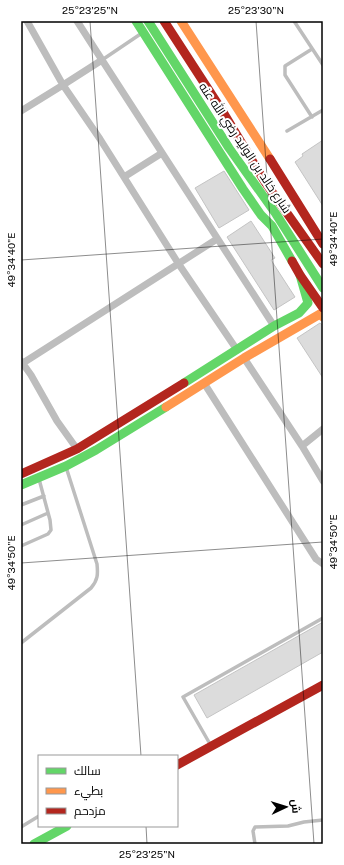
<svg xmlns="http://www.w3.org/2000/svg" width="344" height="865" viewBox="0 0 344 865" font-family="'Public Sans',Cairo,sans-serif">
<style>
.building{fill:#dcdcdc;stroke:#c4c4c4}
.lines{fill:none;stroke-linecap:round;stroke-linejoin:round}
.lane{stroke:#bdbdbd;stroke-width:3.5}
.street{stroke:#bdbdbd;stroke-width:7}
.fast{stroke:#63d668;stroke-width:9}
.slow{stroke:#ff974d;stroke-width:9}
.jam{stroke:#b3261e;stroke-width:9}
.ticks{fill:none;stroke:#000;stroke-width:1;stroke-opacity:0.45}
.labels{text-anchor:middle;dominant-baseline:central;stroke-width:4;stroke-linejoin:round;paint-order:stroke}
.street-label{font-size:12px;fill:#000;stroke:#fff}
.neatline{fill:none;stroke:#000;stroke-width:1.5}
.ticks-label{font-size:10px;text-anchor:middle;fill:#000}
</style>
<rect width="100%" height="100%" fill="#fff"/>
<!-- building -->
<path class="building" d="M323,140V206L295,162L303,156L302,154Z
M224,171L249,210L219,228L195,188Z
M251,221L275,258L271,260L295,297L274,310L227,237Z
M320,323L323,326V378L297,338Z
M323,622V652L207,718L194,695Z"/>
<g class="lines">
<!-- lane -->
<path class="lane" d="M294,21L323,65
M102,60L142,33
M312,117L285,75V66L312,49
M287,131L323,110
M21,505L44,496
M21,525L48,513
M21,546L48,534L51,530L50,520L39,479
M21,643L91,588C98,580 98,574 97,564L66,467
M210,744L183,697L323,618
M21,827L39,816
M255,844L253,831L255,827L288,826L304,822L323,820"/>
<!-- street -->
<path class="street" d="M27,21L63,85L102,60L274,326
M77,21L102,60
M21,111L63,85L100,139L178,263L237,350
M124,177L162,153
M244,358L302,446L323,481
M21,361L31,375L57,421L77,449
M23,363L217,239
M204,383L316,559L323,564
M302,446L323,429"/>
<!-- fast -->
<path class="fast" d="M136,21L243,189L261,215L272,226L292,261
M148,21L229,148L276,214L323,288
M184,383L274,326L299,313L308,303L300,275
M21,485L66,466L96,450L166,407
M34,844L67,826"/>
<!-- slow -->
<path class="slow" d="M181,21L270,159
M166,407L244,358L320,314L323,317"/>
<!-- jam -->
<path class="jam" d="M164,21L223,112L265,182L323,264
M270,159L323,244
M292,261L300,275L323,308
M21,474L77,449L184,383
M177,765L323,685"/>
</g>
<!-- ticks -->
<path class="ticks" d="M90,21L141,756M256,21L314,844M21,260L323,239M21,563L323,542M146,826L147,844"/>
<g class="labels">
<!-- street labels -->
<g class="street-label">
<text transform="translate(245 148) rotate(56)">شارع خالد بن الوليد رضي الله عنه</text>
</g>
</g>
<!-- border -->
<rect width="344" height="865" fill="none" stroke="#ffffff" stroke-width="44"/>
<!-- legend -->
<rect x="38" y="755" width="140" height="72" fill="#ffffff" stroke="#999999"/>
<rect x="46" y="768" width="20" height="6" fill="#63d668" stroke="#999999"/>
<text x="74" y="775" font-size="12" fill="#000000">سالك</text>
<rect x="46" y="788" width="20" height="6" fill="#ff974d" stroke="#999999"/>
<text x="74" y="795" font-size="12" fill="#000000">بطيء</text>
<rect x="46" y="808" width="20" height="6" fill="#b3261e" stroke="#999999"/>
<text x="74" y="815" font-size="12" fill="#000000">مزدحم</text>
<!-- north arrow -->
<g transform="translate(286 807) rotate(86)" stroke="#ffffff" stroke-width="3" paint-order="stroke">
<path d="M0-3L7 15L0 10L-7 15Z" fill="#000000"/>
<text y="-6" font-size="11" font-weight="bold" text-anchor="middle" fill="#000000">ش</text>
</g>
<rect x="22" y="22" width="300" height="821" class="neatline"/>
<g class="ticks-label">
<text x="90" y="14">25°23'25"N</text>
<text x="256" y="14">25°23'30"N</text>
<text transform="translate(333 239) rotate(-90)" y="4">49°34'40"E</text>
<text transform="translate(11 260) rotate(-90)" y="4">49°34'40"E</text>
<text transform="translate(333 542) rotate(-90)" y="4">49°34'50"E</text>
<text transform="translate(11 563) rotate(-90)" y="4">49°34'50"E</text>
<text x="147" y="858">25°23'25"N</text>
</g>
</svg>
